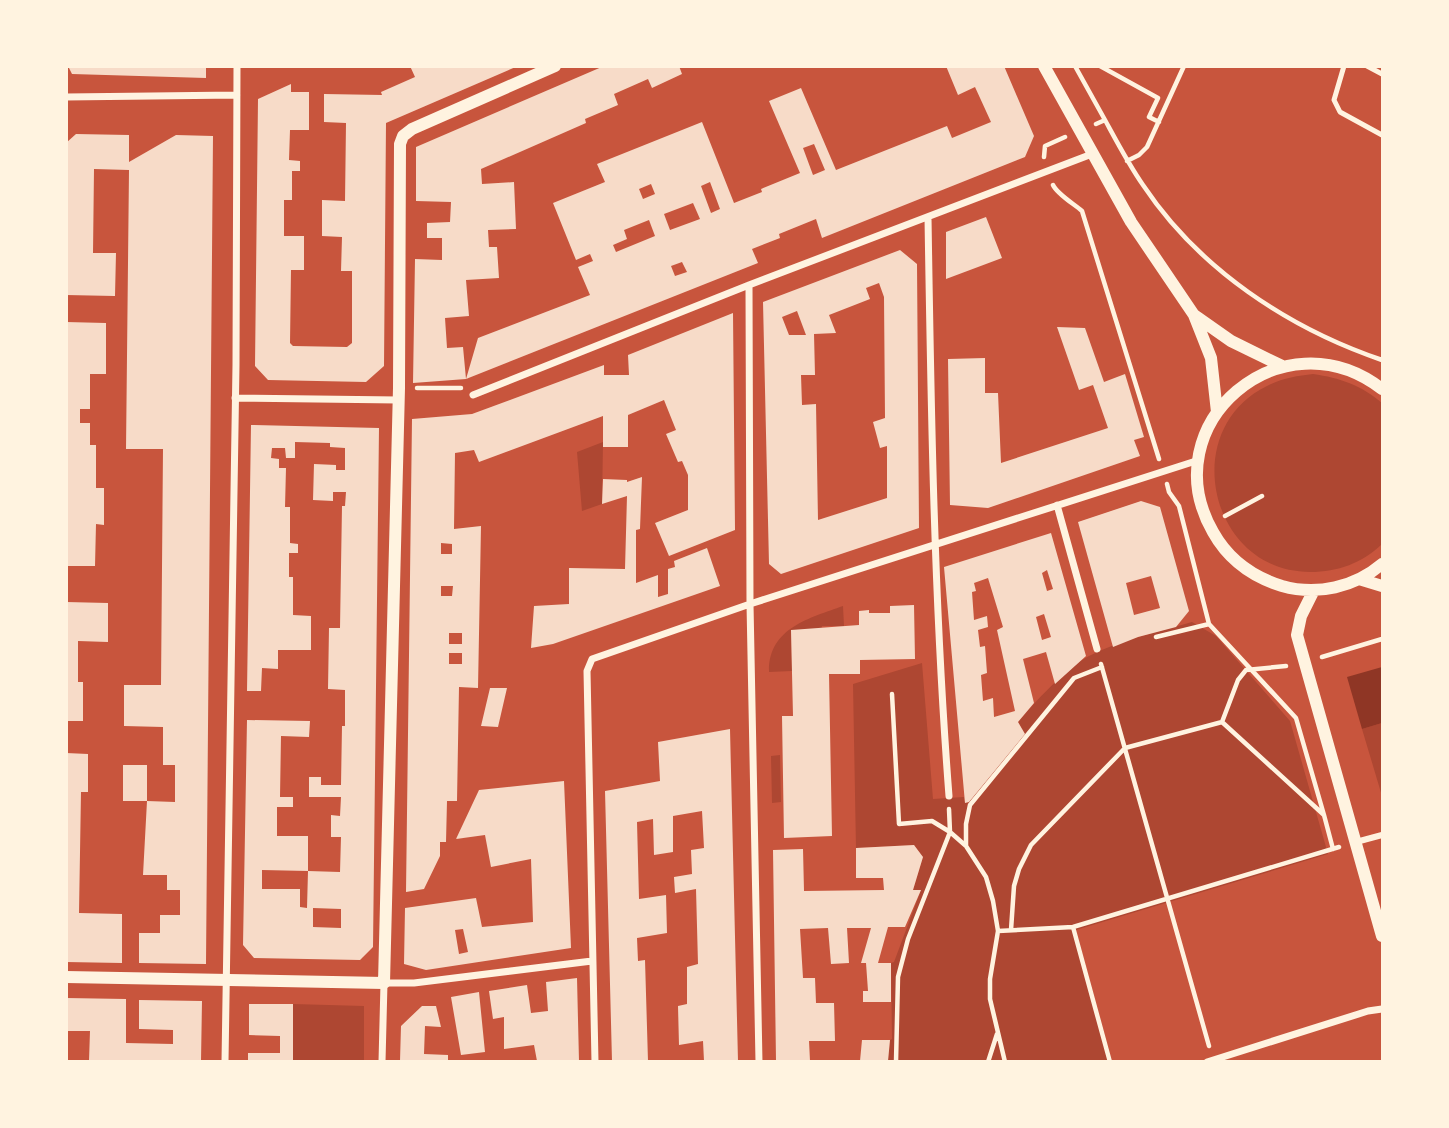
<svg xmlns="http://www.w3.org/2000/svg" width="1449" height="1128" viewBox="0 0 1449 1128" font-family="'Space Grotesk',sans-serif">
<style>
.green{fill:#ae4732}
.water{fill:#8f3625}
.building{fill:#f7dbc8;fill-rule:evenodd}
.lines{fill:none;stroke-linecap:round;stroke-linejoin:round}
.path{stroke:#fff3e0;stroke-width:4.5}
.service{stroke:#fff3e0;stroke-width:5}
.pedestrian{stroke:#fff3e0;stroke-width:6}
.minor{stroke:#fff3e0;stroke-width:7}
.tertiary{stroke:#fff3e0;stroke-width:12}
</style>
<rect width="100%" height="100%" fill="#c8553d"/>
<!-- green -->
<path class="green" d="M1313,374C1340,378 1361,385 1382,403V544C1362,563 1338,572 1310,572C1210,572 1177,430 1267,386C1282,378 1297,376 1313,374Z
M603,442L602,504L582,511L577,452Z
M843,606L844,626H822L821,630H791L792,671L769,672C768,628 810,618 843,606Z
M1192,622L1216,636L1290,721L1328,854L1076,930L1112,1061H888L890,1040L892,1039L891,963L894,962L921,890H913L923,857L914,845L856,848L853,684L922,663L933,799L964,797L965,803L969,802L1025,734L1018,722C1033,704 1068,666 1089,656C1121,640 1157,632 1192,622Z
M1382,723V796L1362,729Z
M780,755L781,802L772,803L771,756Z
M293,1004L364,1006V1061L293,1062Z"/>
<!-- water -->
<path class="water" d="M1382,667V723L1362,729L1347,677Z"/>
<!-- building -->
<path class="building" d="M68,66H206V78L72,74Z
M410,66H518L386,123L384,366L366,382L268,380L255,366L258,99L291,84V92H309V130H290L289,160L300,161V171H292V200H284V236H304V270H291L290,343L293,346L347,347L352,343V271H341L342,237L322,236V200L345,201L346,123L324,122V94L382,95L381,92L415,77Z
M604,66H679L682,74L652,88L648,79L614,94L618,105L585,119L586,123L481,169L482,184L514,182L516,229L488,230L489,247H497L499,278L466,280L469,316L445,318L447,348L463,347L466,379L413,383L415,259L442,260V238H427V223L450,222L451,202L416,201V147Z
M946,66H1004L1034,136L1025,157L822,238L816,219L779,234L780,238L752,249L758,263L466,379L478,338L590,295L578,267L593,261L590,254L576,260L553,203L605,182L597,164L702,122L734,203L762,192L761,189L800,173L769,101L801,88L836,170L947,126L952,138L991,122L975,87L958,95ZM814,144L825,170L813,175L803,148ZM710,182L720,209L711,213L701,186ZM651,184L655,194L643,199L639,189ZM693,203L700,219L670,230L664,214ZM649,220L655,236L616,252L613,245L627,239L624,230ZM682,262L687,272L675,276L671,266Z
M76,134L129,135V162L176,135L213,136L206,964L139,963V933H160V915H180V890H167V875H143L147,801L175,802V765H163V727L124,726V685H161L163,449H126L129,170L94,169L93,253H116L115,296L66,295V143Z
M986,217L1002,258L946,279V232Z
M900,250L917,264L919,528L781,574L769,564L763,302ZM879,283L884,297L885,418L873,422L880,448L887,446V498L818,520L816,404L802,405L801,375H815L814,334L836,333L829,315L870,299L866,288ZM797,311L806,335H789L782,317Z
M733,313L735,530L669,556L655,523L688,510V475L682,461L678,462L666,434L676,430L664,400L628,415V447H603V416L479,462L474,450L455,453L454,529L481,526L478,688L459,687L457,801H447L446,842H440V856L424,889L406,892L412,419L472,414L604,365V375H629L628,355ZM441,543L452,544V554H441ZM441,586H453L452,596H441ZM449,633H462V644H449ZM449,653H462V664H449Z
M66,322L106,323V374H90V409H80V423H90V445H96V488H104V525L96,524L95,566H66Z
M1057,327L1085,328L1104,382L1125,374L1144,437L1134,440L1140,456L988,508L950,505L948,359L985,358V393H998L1001,463L1108,428L1093,385L1079,390Z
M251,425L379,428L373,947L360,960L254,958L243,945L247,720L310,721L309,737L281,736L280,797H293V807H277V836H308V871L262,870V889H300V907L307,908L308,871L340,872L341,837H331V815L340,816L341,797H309V777H321V785H341L342,726H345V690L328,689L329,628H340L342,506H345L346,492H333V501L313,500L314,464L336,465V470H345V448L330,447V443L295,442V458H286L285,448H272L271,458L279,459V468H286L285,507H290V543L298,544V553H289V577H293V615L311,616V650H278V669L262,668L261,691H247ZM313,908L341,909V928L313,927Z
M642,477L640,529L636,530V583L658,575V597L668,594V569L675,567L674,561L707,548L720,586L553,644L531,648L534,606L569,604V568L625,569L627,496L602,504L603,479L627,480V482Z
M1141,501L1160,507L1189,611L1176,627L1138,637L1113,647L1078,522ZM1151,576L1160,608L1134,615L1126,583Z
M1051,533L1086,656L1055,684L1046,652L1023,659L1034,703L1018,722L1025,734L969,802L965,803L944,567ZM1047,570L1053,589L1047,591L1042,573ZM988,578L1003,627L997,630L1015,711L994,717L993,698L983,701L981,675L987,673L985,646L980,647L978,630L988,627L987,616L974,620L972,592L976,591L974,583ZM1044,614L1051,637L1042,640L1036,617Z
M66,602L108,603V642L78,641V682H83V721H66Z
M914,605L915,659L860,660V674H829L832,836L784,838L782,716H793L791,630L859,625V611L869,610V613H890V606Z
M490,688H507L498,727L481,726Z
M730,729L738,1061H704L703,1041L679,1045L678,1006L687,1004V967L698,964L696,889L675,893L674,877L692,874L691,850L704,848L702,811L673,816V852L654,855L653,819L637,822L639,899L666,895L667,933L637,938L638,961L645,960L648,1061H612L605,791L660,781L658,742Z
M66,753L88,754V792H81L79,913L122,914V963L66,962Z
M123,765H147V801H123Z
M564,781L571,948L426,970L404,964L405,908L476,898L482,927L533,922L531,859L491,867L485,835L456,839L479,790ZM463,929L468,952L459,954L455,930Z
M914,845L923,857L913,890H921L905,927H888L878,963H891V1002H863V991H868L866,963H861L871,928H847L849,963L831,964L828,928L800,929L803,978H815L816,1003H834L835,1041H809L810,1061H776L773,850L803,849L804,891L884,890L883,878H856V848Z
M577,978L579,1061H537L534,1045L504,1049V1017L493,1019L489,991L527,985L531,1013L548,1011L546,982Z
M479,992L485,1052L461,1055L451,997Z
M66,998L126,999V1043L173,1044V1030L139,1029V1000L202,1001L201,1061H89L90,1031H66Z
M249,1004H293V1061H248V1053H280V1036L249,1035Z
M422,1006H436L441,1027L425,1026L424,1054L448,1055V1061H400L401,1026Z
M862,1040H890L888,1061H860Z"/>
<g class="lines">
<!-- path -->
<path class="path" d="M1075,66L1105,120
M1100,66L1158,98L1149,117L1159,122
M1096,124L1105,120C1117,142 1129,165 1143,185C1199,269 1288,328 1382,360
M1044,157L1045,146L1065,137
M1127,161L1139,155L1147,147L1184,66
M1053,185C1057,194 1074,204 1082,211L1159,459
M417,388H461
M1167,484L1169,492L1179,506L1209,624L1296,718L1324,815
M1225,516L1262,496
M1156,637L1209,624
M1322,657L1382,639
M1101,664L1209,1046
M892,694L899,824L932,821L950,832L966,846L986,877L993,901L998,931L990,979V999L1005,1062
M1222,722L1324,815L1333,849
M966,846V824L970,805L1074,678L1102,667
M1073,927L1110,1062
M1011,930L1014,886L1019,869L1031,845L1125,748L1222,722L1238,680L1246,670L1286,666
M998,931L1073,927L1339,847
M896,1062L898,977L908,939L950,832L949,809
M988,1062L997,1034"/>
<!-- service -->
<path class="service" d="M1344,66L1334,100L1340,112L1382,135
M1367,66L1382,74"/>
<!-- pedestrian -->
<path class="pedestrian" d="M1356,842L1382,835"/>
<!-- minor -->
<path class="minor" d="M66,97L237,95
M928,217C931,410 934,602 949,796
M749,285L750,604L759,1062
M473,395L749,285L1092,154
M235,398L398,400
M1057,505L1097,649
M225,1062L236,365L237,66
M382,1062L384,983H414L592,961
M595,1062L587,671L592,659L750,604L1199,460
M1207,1062L1368,1011L1382,1009"/>
<!-- tertiary -->
<path class="tertiary" d="M1044,66L1131,222L1194,315L1211,358L1217,412
M1194,315L1231,341L1282,366
M1382,389C1282,312 1151,424 1213,532C1228,559 1253,577 1282,586C1317,596 1355,587 1382,564
M1359,579L1382,586
M1314,590L1301,616L1297,635L1382,936
M66,977L384,983L399,388L400,144L403,136L412,129L555,66"/>
</g>
<!-- border -->
<rect width="1449" height="1128" fill="none" stroke="#fff3e0" stroke-width="136"/>
</svg>
